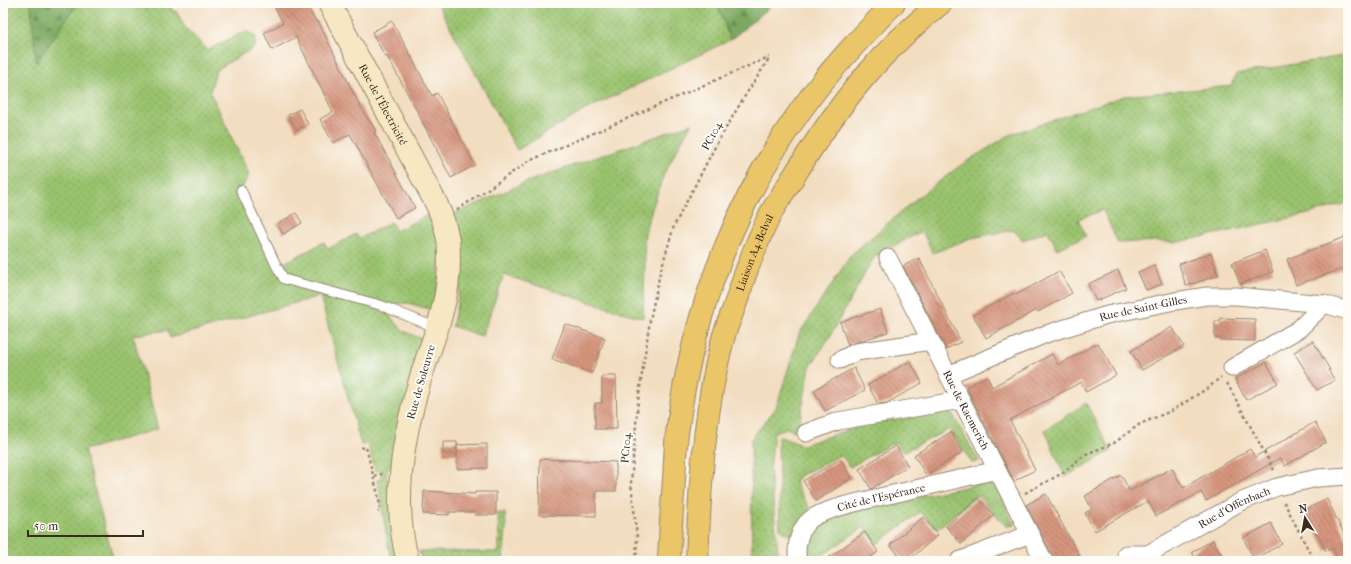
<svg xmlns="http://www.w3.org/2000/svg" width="1351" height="564" viewBox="0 0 1351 564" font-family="'IM FELL French Canon',serif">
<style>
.grass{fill:url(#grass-dots);stroke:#6a7646}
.forest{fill:url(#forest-firs);stroke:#5b6a40}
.building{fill:url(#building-back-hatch)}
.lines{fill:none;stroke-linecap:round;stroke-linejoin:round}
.lane-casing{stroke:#96846f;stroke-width:11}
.street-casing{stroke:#96846f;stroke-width:19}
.secondary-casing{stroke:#96846f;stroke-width:24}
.highway-casing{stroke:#96846f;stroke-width:24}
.path{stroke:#96846f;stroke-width:2.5;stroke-dasharray:3 3;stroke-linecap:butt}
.lane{stroke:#fff;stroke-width:9}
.street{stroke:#fff;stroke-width:17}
.secondary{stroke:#f7e8c3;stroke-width:22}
.highway{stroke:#ebc669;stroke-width:22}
.labels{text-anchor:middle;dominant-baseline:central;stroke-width:4;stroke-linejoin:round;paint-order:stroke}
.street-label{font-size:11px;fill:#3b2a1e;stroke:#fdfcf7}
</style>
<defs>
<pattern id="grass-dots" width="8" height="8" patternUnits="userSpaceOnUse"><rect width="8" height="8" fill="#9ac36e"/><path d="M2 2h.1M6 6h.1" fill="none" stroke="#7f9f5a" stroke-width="1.8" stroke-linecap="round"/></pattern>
<pattern id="forest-firs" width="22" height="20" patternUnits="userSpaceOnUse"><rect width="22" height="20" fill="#7ba961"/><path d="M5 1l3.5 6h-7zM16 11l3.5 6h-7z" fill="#668a4f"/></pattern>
<pattern id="building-back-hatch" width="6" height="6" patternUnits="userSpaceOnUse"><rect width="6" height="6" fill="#d6957e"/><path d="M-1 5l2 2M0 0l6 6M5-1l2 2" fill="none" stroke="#af7a67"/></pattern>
</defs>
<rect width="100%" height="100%" fill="#fdfcf7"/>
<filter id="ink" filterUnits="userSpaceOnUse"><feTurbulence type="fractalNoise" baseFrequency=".025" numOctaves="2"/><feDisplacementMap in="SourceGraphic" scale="8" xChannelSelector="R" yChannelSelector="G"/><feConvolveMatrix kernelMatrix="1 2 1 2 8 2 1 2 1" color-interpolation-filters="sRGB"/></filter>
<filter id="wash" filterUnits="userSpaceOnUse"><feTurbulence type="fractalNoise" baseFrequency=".012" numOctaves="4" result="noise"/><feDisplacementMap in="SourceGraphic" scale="16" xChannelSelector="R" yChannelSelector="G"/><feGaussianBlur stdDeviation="0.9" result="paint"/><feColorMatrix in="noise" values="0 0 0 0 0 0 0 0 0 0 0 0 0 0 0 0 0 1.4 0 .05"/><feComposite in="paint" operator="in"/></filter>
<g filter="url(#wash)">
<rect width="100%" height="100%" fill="#f2ddc0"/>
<!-- grass -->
<path class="grass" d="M3,3H169L172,10L177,12L184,26L207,50L246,31L256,37L255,47L216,70L210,92L249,174L241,190L277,267L324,242L328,249L356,234L359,239L391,222L396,231L431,213L439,242V278L433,310L408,303L380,305L403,331L425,340L392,465L387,470L386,478L392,486L399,561H392C384,534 384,507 377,480L382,478L380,470L375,471L368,444L361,445L320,296L170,338L168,330L133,335L158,429L84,450L114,561H3Z
M437,3H715L722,15L730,40L585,110L517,150Z
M1348,55V203L1304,215L1174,243L1158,241L1118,243L1103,210L1078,219L1086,236L1057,249L1048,231L1023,240L1013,230L971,238L933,253L922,231L874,257L829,338L810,367L799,425L794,431L787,428L774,432L770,470L778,553L773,561H752L751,439L776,408L799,334L851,255L917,198L961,165L1009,135L1124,96L1231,86L1236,74Z
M691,124L664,174L647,224L644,240L645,264L643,318L618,311L504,275L482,336L452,326C459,300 463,272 460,245C459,235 456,225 454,214L529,181Z
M1086,403L1111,451L1065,477L1045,430Z
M951,412L979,461L972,463L950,429L903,452L895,442L850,467L841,455L799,476L795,483L810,509L794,538L780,529L778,436L802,445L870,423Z
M995,481L1014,525L1006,526L978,495L937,529L920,512L877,544L864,527L822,555L825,561H811L808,553L813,532L832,516L910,498Z
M498,513H505L506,528L503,561H422L419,551L499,552Z"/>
<!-- forest -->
<path class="forest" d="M31,3H78L36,63Z
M715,3H775L730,40L722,15Z"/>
<g id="blocks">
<!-- building -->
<path class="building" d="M272,3H306L316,22L318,21L359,104L376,131L374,132L415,208L396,218L350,134L333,143L320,119L333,112L296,37L272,50L264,33L283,23Z
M392,21L432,96L437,93L475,165L451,178L414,105L387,56L385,57L372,32Z
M300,109L308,124L296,130L288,115Z
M296,213L302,223L283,234L277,224Z
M1348,236V267L1296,285L1287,259Z
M1265,250L1273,272L1240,284L1232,263Z
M1211,253L1218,275L1186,286L1179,264Z
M919,258L961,342L946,349L903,266Z
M1154,265L1162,284L1146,290L1138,272Z
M1118,270L1126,288L1096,301L1088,284Z
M1059,271L1072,293L1038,312L1037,310L986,338L973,315L1014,293L1016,295Z
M880,309L888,332L848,345L840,322Z
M1220,318L1255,319V341L1220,340V338H1215V321H1220Z
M565,324L605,338L592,373L552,359Z
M1172,327L1184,346L1142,370L1131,351Z
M1313,341L1330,370H1328L1335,380L1317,390L1294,352Z
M1098,343L1116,375L1086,392L1081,382L1010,420L1035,470L1014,481L966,387L987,376L992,387L1052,354L1058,365Z
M910,361L922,383L887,403L878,404L868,385Z
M1266,362L1278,383L1246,400L1235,379Z
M854,368L865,390L825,411L814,390Z
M602,376H616L617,429H595V403H602Z
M1315,422L1326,442L1285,466L1280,458L1206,501L1201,492L1156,516L1148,501L1095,531L1085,513L1092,509L1085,496L1121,475L1130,491L1172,468L1183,488L1250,449L1255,457Z
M951,432L963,452L926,475L914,455Z
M443,442H457V454H443Z
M487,444V468L457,469V445Z
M896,446L908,466L871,489L859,469Z
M540,459L616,462V491H596V516L539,515Z
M840,459L852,478L816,501L803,481Z
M424,491L475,494V492H496V515H475V512H449V515L423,514Z
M1046,494L1067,533L1082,561H1054L1053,556L1026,505Z
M978,498L994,515L961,544L946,526Z
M1327,499L1348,542V561H1339L1333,548L1326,551L1305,510Z
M923,517L938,535L908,561H904L890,545Z
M1271,523L1282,544L1254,559L1243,538Z
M865,532L878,552L865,561H824Z
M1213,540L1225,561H1197L1192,552Z"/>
</g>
</g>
<g filter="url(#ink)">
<use href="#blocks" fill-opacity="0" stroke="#96846f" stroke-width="1"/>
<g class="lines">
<!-- lane casing -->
<g class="lane-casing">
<path id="lane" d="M241,190L277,267L284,279L380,305L437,328"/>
</g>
<!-- street casing -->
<g class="street-casing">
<g id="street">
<path id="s1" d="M888,258L1044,561"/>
<path d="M840,360L856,352L931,341"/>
<path d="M1232,368L1299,329L1324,304"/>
<path id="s2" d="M948,375L1046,334L1107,315L1175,301L1207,296H1236L1324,304L1348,311"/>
<path d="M806,433L838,421L961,400"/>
<path id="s3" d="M1126,554H1148L1240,502L1277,487L1318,478L1348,476"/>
<path id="s4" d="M798,561C795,547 799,528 811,519C826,508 864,501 884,496C921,488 959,479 997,470"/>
<path d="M959,561L1030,534"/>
</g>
</g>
<!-- secondary casing -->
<g class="secondary-casing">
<g id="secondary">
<path id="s5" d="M329,3L437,205C442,216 446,228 448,240C449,247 449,254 449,261C449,308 430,344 418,387C402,442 392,505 408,561"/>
</g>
</g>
<!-- highway casing -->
<g class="highway-casing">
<g id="highway">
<path d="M669,561C670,534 672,507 674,480C675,465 675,449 677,434C692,310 739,189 815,91C839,60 867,31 894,3"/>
<path id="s6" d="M697,561C700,485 704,408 724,335C728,323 733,311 737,299C746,270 757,241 771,213C779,198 790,183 799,168C840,103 881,50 941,3"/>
</g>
</g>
<!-- path -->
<path class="path" d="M457,210L529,161L769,57
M1227,383L1275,472
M361,448L366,447L379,499L380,511L378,512
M374,476L382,474
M1025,493L1061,474L1086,454L1114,443L1140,424L1171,411L1208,388L1221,377
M1284,502L1314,561
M636,561L637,537L631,483L638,401L650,320L660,273L674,226L716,145L743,99L770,57"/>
<!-- lane -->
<use href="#lane" class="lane"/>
<!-- street -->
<use href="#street" class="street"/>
<!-- secondary -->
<use href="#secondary" class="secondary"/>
<!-- highway -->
<use href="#highway" class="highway"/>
</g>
</g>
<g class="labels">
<!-- street labels -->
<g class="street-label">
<text stroke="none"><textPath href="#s5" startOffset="115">Rue de l'Électricité</textPath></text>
<text transform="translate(712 136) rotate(-61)">PC104</text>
<text stroke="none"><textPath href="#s6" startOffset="316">Liaison A4-Belval</textPath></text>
<text stroke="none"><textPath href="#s2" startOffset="207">Rue de Saint-Gilles</textPath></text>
<text transform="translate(421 382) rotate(-74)">Rue de Soleuvre</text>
<text stroke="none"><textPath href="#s1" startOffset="171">Rue de Raemerich</textPath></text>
<text transform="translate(626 448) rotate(-85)">PC104</text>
<text stroke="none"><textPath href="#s4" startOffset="120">Cité de l'Espérance</textPath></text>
<text stroke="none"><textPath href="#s3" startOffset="120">Rue d'Offenbach</textPath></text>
</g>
</g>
<!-- margin -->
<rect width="1351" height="564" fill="none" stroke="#fdfcf7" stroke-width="16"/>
<!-- north arrow -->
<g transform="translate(1305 518) rotate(349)" stroke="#fdfcf7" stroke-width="3" paint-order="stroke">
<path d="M0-3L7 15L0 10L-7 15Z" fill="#3b2a1e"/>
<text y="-6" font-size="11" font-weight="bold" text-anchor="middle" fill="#3b2a1e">N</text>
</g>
<!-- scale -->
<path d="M28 530v6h115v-6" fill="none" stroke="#3b2a1e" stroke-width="2"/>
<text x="34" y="530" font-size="12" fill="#3b2a1e" stroke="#fdfcf7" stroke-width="3" paint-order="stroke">50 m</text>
</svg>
